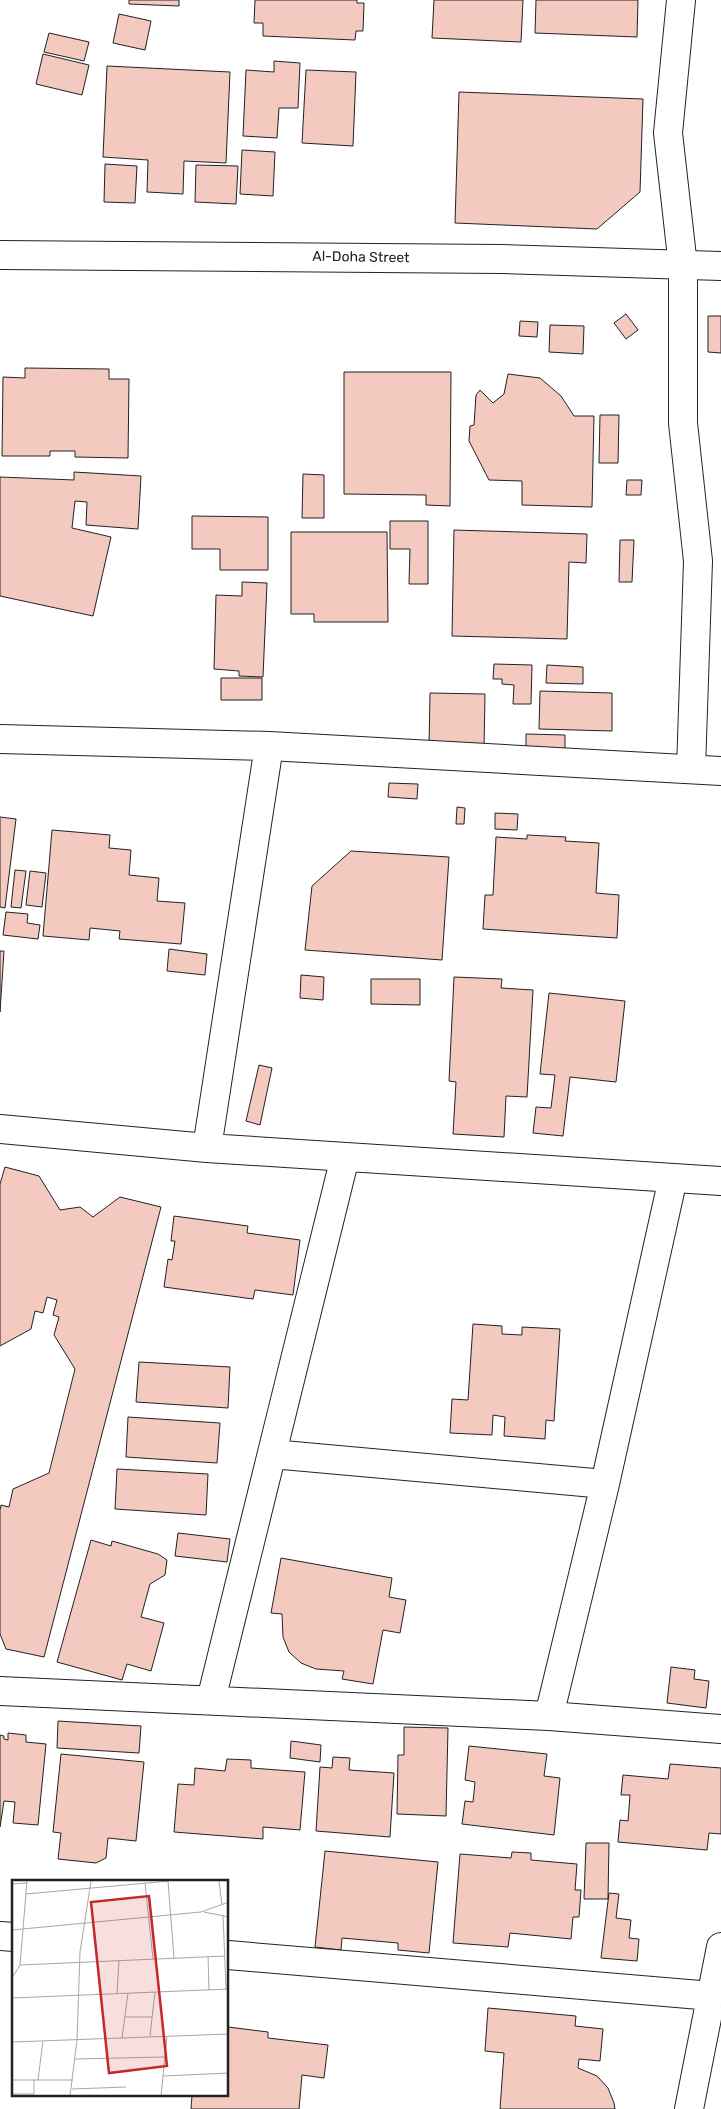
<svg xmlns="http://www.w3.org/2000/svg" width="721" height="2109" viewBox="0 0 721 2109" font-family="Rubik,sans-serif">
<style>
.building{fill:#f3c9c0;stroke:#222}
.lines{fill:none;stroke-linecap:round;stroke-linejoin:round}
.street-casing{stroke:#222;stroke-width:30}
.secondary-casing{stroke:#222;stroke-width:30}
.street{stroke:#fff;stroke-width:28}
.secondary{stroke:#fff;stroke-width:28}
.labels{text-anchor:middle;dominant-baseline:central;stroke-width:4;stroke-linejoin:round;paint-order:stroke}
.street-label{font-size:14px;fill:#222;stroke:#fff}
.inset-road{fill:none;stroke:#a7a7a7;stroke-width:1}
.view{fill:#c62828;fill-opacity:0.15;stroke:#c62828;stroke-width:2.5}
.inset-edge{fill:none;stroke:#222;stroke-width:2.5}
</style>
<rect width="100%" height="100%" fill="#fff"/>
<!-- building -->
<path class="building" d="M129,0H179V6L129,4Z
M255,0H357V3H364L363,31H356L355,40L263,36V23H254Z
M434,0H523L521,42L432,38Z
M536,0H638L637,37L535,33Z
M119,14L151,21L145,50L113,43Z
M49,33L89,42L84,61L44,52Z
M43,54L89,65L82,95L36,84Z
M274,61L300,63L298,108H279L277,138L243,136L246,70L274,72Z
M107,66L230,72L226,163L184,161L183,194L147,192L148,160L103,157Z
M306,70L356,72L353,146L302,143Z
M459,92L643,99L640,192L597,229L455,223Z
M242,150L275,152L273,196L240,194Z
M105,164L137,166L135,203L104,202Z
M196,165L238,166L236,204L195,202Z
M626,314L638,330L626,339L614,323Z
M708,316H721V353L708,352Z
M520,321L538,322L537,337L519,336Z
M550,325L584,326L583,354L549,352Z
M25,368L109,369V379H129L128,458L75,457V451H50V456H2L3,377L25,378Z
M344,372H451L450,506L426,505V495L344,494Z
M508,374L540,378L561,396L574,416H594L592,507L522,505V481L489,480L469,441L470,426L474,425L476,395L480,390L493,403L504,394Z
M600,415H619L618,463H599Z
M74,472L141,476L138,529L86,525L87,502L75,501L72,528L111,537L93,616L0,596V477L74,480Z
M303,474L324,475V518H302Z
M627,480H642L641,495H626Z
M192,516L268,517V570H220V549H192Z
M390,521H428V584H409L410,549H390Z
M454,530L587,534L586,563L569,562L567,639L452,636Z
M291,532H387L388,622H314V614H291Z
M620,540H634L632,582H619Z
M242,582L267,583L263,677L239,676V671L214,669L216,595L242,596Z
M494,664L532,665L531,704H513L514,685L502,684V679H493Z
M547,665L583,667V684L546,683Z
M221,678H262V700H221Z
M540,691L612,693V731L539,729Z
M430,693L485,694L484,749L429,747Z
M526,734L565,735V760L526,759Z
M389,783L418,784L417,799L388,797Z
M457,807L465,808L464,824H456Z
M495,813L518,814L517,830L495,829Z
M0,817L16,819L5,908L0,907Z
M52,830L110,835L109,848L131,850L129,875L159,878L157,901L185,903L181,944L119,939L120,931L90,928L89,940L43,936Z
M527,835L566,837L565,841L599,843L596,893L619,895L617,938L483,929L485,895H493L496,837L527,839Z
M351,851L449,857L442,960L305,950L312,886Z
M15,870L26,871L21,908L11,907Z
M30,871L46,873L42,907L26,905Z
M6,912L28,914L27,923L40,925L38,939L3,935Z
M169,949L207,954L205,975L167,971Z
M0,951H4L0,1012Z
M301,975L324,977L323,1000L300,998Z
M454,977L502,979L501,988L533,990L527,1097L506,1096L504,1137L453,1134L456,1082L449,1081Z
M371,979H420V1005L371,1004Z
M549,993L625,1001L616,1082L570,1077L563,1136L533,1133L536,1107L551,1108L555,1075L540,1074Z
M259,1065L272,1068L260,1125L246,1121Z
M5,1167L39,1176L60,1210L80,1207L93,1217L120,1197L161,1207L44,1657L6,1649L0,1634V1510L1,1505L9,1507L13,1489L49,1473L75,1369L54,1335L59,1317L53,1315L57,1300L47,1297L43,1313L35,1311L31,1329L0,1346V1184Z
M174,1216L248,1226L247,1233L300,1240L293,1295L255,1290L253,1299L164,1287L168,1259L172,1260L175,1241H171Z
M473,1324L502,1326V1334L522,1335V1327L560,1329L554,1421L546,1420L545,1439L504,1436L505,1417L493,1415L492,1435L450,1433L452,1399L468,1400Z
M139,1362L230,1367L228,1408L136,1402Z
M128,1417L220,1423L217,1463L126,1457Z
M117,1469L208,1474L206,1515L115,1509Z
M178,1533L230,1539L227,1562L175,1556Z
M91,1540L111,1546L112,1541L158,1554L167,1560L165,1575L150,1584L141,1617L164,1623L151,1671L127,1664L122,1680L57,1662Z
M281,1558L392,1578L389,1597L406,1600L400,1633L383,1630L373,1684L342,1679L344,1671L316,1669L301,1663L289,1652L283,1637L282,1614L271,1613Z
M671,1667L695,1670L694,1679L709,1681L706,1708L667,1703Z
M58,1721L141,1726L139,1753L57,1748Z
M404,1727L448,1728L446,1816L397,1814L398,1755H404Z
M8,1733L26,1735V1742L46,1744L38,1825L13,1823L15,1802L4,1801L0,1827V1735L4,1736V1739L8,1740Z
M291,1741L321,1745L320,1762L290,1758Z
M469,1746L547,1754L544,1776L560,1778L554,1835L462,1824L465,1801L473,1802L475,1782L465,1780Z
M61,1754L144,1762L136,1841L108,1838L106,1858L96,1863L58,1859L61,1833L53,1832Z
M333,1757L350,1758L349,1770L394,1773L390,1837L316,1831L320,1767L332,1768Z
M227,1759L251,1760V1768L305,1772L300,1830L263,1827V1839L174,1832L178,1784L194,1785L195,1768L225,1771Z
M670,1764L721,1768V1834L709,1833L707,1850L618,1842L620,1820L628,1821L630,1795H621L623,1775L668,1779Z
M586,1843H609L608,1899H584Z
M325,1851L438,1862L429,1953L398,1950V1943L342,1938L341,1950L315,1947Z
M512,1852L531,1853V1860L577,1864L575,1890H581L579,1917H573L571,1939L510,1933L508,1947L453,1943L460,1854L511,1858Z
M609,1893L619,1894L616,1918L631,1920L629,1938L639,1939L637,1961L601,1958Z
M488,2008L576,2016L575,2026L603,2029L600,2061L579,2059L578,2068L597,2076L608,2088L614,2103L615,2109H500L504,2053L485,2051Z
M228,2027L268,2032V2038L328,2045L324,2078L302,2075L299,2109H191L192,2095H228Z"/>
<g class="lines">
<!-- street casing -->
<g class="street-casing">
<path id="street" d="M681,0L668,133L683,266V423L698,561L691,769
M0,739L269,746L721,771
M0,1129L207,1148L721,1181
M207,1148L269,746
M272,1454L605,1484
M0,1691L549,1716L721,1729
M211,1700L345,1157
M549,1716L605,1484L673,1178
M0,1936L14,1937
M228,1955L712,1996
M689,2109L721,1947"/>
</g>
<!-- secondary casing -->
<g class="secondary-casing">
<path id="secondary" d="M0,255L501,259L721,266"/>
</g>
<!-- street -->
<use href="#street" class="street"/>
<!-- secondary -->
<use href="#secondary" class="secondary"/>
</g>
<g class="labels">
<!-- street labels -->
<g class="street-label">
<text transform="translate(361 257) rotate(1)">Al-Doha Street</text>
</g>
</g>
<!-- overview -->
<g transform="translate(12 1880)">
<rect width="216" height="216" fill="#fff"/>
<path class="inset-road" d="M156,1L162,78M207,1L210,25M133,3L141,79M0,4L15,3M14,14L157,1M192,32L217,37M211,35L214,109M0,50L189,32L217,22M196,76L197,110M8,85L213,76M0,98L8,85L15,1M105,113L107,80M0,118L217,109M113,137H140M0,140V116M138,156L143,112M110,158L116,113M0,162L217,154M63,179L153,177M151,196L217,193M0,200H61M26,200L31,161M60,209L114,207M0,214H22V200M58,216L65,160L68,72L79,1M149,216L155,156"/>
<path class="view" d="M137,16L155,186L97,193L79,22Z"/>
<rect width="216" height="216" class="inset-edge"/>
</g>
</svg>
